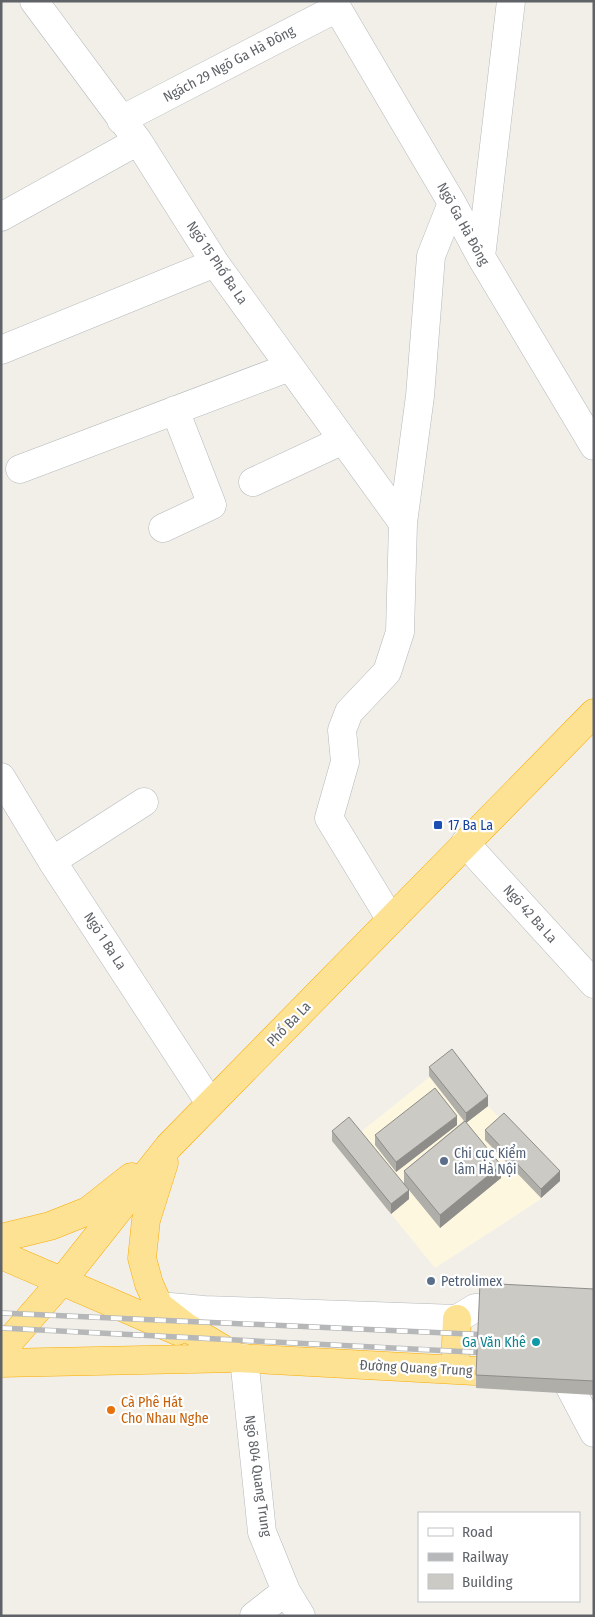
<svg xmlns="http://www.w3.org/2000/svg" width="595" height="1617" viewBox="0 0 595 1617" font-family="'Fira Sans Condensed',sans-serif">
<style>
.commercial{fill:#fef7e0}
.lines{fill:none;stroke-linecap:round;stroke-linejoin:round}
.minor-casing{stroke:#b5b8bc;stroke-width:29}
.highway-casing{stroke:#f9ab00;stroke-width:29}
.minor{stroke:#fff;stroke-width:28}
.highway{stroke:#fde293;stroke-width:28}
.rail-casing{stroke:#b6b7b8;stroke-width:5.5}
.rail{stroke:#fff;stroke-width:4;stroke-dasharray:11;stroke-linecap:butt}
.wall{fill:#afaea9}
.shaded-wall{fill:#8f8d8a}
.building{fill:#cccac5;stroke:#8f8d8a}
.transit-dot{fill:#1a4fb4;stroke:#fff;stroke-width:2}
.service-dot{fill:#5c6f8a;stroke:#fff;stroke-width:2}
.culture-dot{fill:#0f9aa8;stroke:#fff;stroke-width:2}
.food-dot{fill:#e8710a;stroke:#fff;stroke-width:2}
.labels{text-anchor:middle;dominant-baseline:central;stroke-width:4.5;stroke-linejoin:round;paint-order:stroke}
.street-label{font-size:14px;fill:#5f6368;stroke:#fff}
.transit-label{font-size:14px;fill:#164399;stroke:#fff;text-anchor:start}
.service-label{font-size:14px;fill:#4e5e75;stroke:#fff;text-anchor:start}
.culture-label{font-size:14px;fill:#0d838f;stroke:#fff;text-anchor:end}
.food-label{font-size:14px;fill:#c56008;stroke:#fff;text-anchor:start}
</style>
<rect width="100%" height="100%" fill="#f1efe8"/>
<!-- commercial -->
<path class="commercial" d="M452,1059L488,1106L560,1181L541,1199L435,1268L332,1141L357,1135Z"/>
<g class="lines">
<!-- minor casing -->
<g class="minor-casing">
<path id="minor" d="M34,1L138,141L215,263L403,523
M333,1L452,203L481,257L594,446
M121,120L337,8
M1,217L138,141
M481,257L511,1
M1,350L215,263
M20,469L290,367
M253,482L343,440
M163,528L212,505L175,410
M1,777L52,861L210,1103
M465,843L594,984
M52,861L144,802
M391,920L329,818L345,762L342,730L349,712L387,672L400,632L403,523L420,396L431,256L452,203
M159,1306L204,1310L457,1319L475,1308L594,1313
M244,1358L262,1532L286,1591L301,1616
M564,1376L594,1433
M254,1616L286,1591"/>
</g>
<!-- highway casing -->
<g class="highway-casing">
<path id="highway" d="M164,1163L146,1220L142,1258L149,1284L159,1306L186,1327L238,1358
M1,1238L50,1226L88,1211L131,1177
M1,1255L177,1331
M1,1351L62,1281L169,1146L594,713
M1,1363L238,1358L512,1373
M455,1370L457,1319"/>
</g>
<!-- minor -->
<use href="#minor" class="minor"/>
<!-- highway -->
<use href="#highway" class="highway"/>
<!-- rail casing -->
<g class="rail-casing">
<path id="rail" d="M1,1313L491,1335
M1,1328L491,1353"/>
</g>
<!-- rail -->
<use href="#rail" class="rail"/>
</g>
<!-- wall -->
<path class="wall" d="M429,1067L488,1106L466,1123L501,1178L440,1228L409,1190V1199L391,1214L332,1141V1131L404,1184V1171L464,1121L429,1076Z
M457,1125L396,1172L375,1145V1135Z
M485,1130L560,1181L541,1198L485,1140Z
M594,1289V1395L476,1388V1375Z"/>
<!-- shaded-wall -->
<path class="shaded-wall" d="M488,1096V1106L466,1123V1113Z
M457,1116V1125L396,1172V1162Z
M501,1165V1178L440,1228V1215Z
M560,1171V1181L541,1198V1189Z
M409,1190V1199L391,1214V1204Z"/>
<!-- building -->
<path class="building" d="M452,1049L488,1096L466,1113L429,1067Z
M435,1088L457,1116L396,1162L375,1135Z
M504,1113L560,1171L541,1189L485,1130Z
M349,1117L409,1190L391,1204L332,1131Z
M465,1121L501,1165L440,1215L404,1171Z
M480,1283L594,1289V1381L476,1375Z"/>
<!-- markers -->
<rect class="transit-dot" x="433" y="820" width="10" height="10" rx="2.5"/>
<g class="service-dot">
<circle cx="444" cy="1161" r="5"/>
<circle cx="431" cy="1281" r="5"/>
</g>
<circle class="culture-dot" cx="536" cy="1342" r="5"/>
<circle class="food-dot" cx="111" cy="1410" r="5"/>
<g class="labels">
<!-- street labels -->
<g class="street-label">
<text transform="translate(229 64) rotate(-28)">Ngách 29 Ngõ Ga Hà Đông</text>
<text transform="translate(463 224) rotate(61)">Ngõ Ga Hà Đông</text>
<text transform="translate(217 263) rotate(56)">Ngõ 15 Phố Ba La</text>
<text transform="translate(530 914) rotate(48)">Ngõ 42 Ba La</text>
<text transform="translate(105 941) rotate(57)">Ngõ 1 Ba La</text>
<text transform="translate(289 1024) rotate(-46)">Phố Ba La</text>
<text transform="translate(416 1368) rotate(3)">Đường Quang Trung</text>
<text transform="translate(258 1476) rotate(82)">Ngõ 804 Quang Trung</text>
</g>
<!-- transit labels -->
<g class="transit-label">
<text x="448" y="825">17 Ba La</text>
</g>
<!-- service labels -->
<g class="service-label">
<text x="454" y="1153">Chi cục Kiểm<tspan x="454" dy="16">lâm Hà Nội</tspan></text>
<text x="441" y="1281">Petrolimex</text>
</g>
<!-- culture labels -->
<g class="culture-label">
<text x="526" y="1342">Ga Văn Khê</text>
</g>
<!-- food labels -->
<g class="food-label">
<text x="121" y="1402">Cà Phê Hát<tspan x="121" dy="16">Cho Nhau Nghe</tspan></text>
</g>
</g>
<!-- border -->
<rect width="595" height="1617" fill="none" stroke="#5f6368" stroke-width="5"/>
<!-- legend -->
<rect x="418" y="1512" width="162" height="90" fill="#ffffff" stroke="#bfc1c3"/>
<rect x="428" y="1528" width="25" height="8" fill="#ffffff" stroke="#bfc1c3"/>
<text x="462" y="1537" font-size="15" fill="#5f6368">Road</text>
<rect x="428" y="1553" width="25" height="8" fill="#b6b7b8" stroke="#bfc1c3"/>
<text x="462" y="1562" font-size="15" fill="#5f6368">Railway</text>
<rect x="428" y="1574" width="25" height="15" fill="#cccac5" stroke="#bfc1c3"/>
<text x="462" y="1587" font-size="15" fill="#5f6368">Building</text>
</svg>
